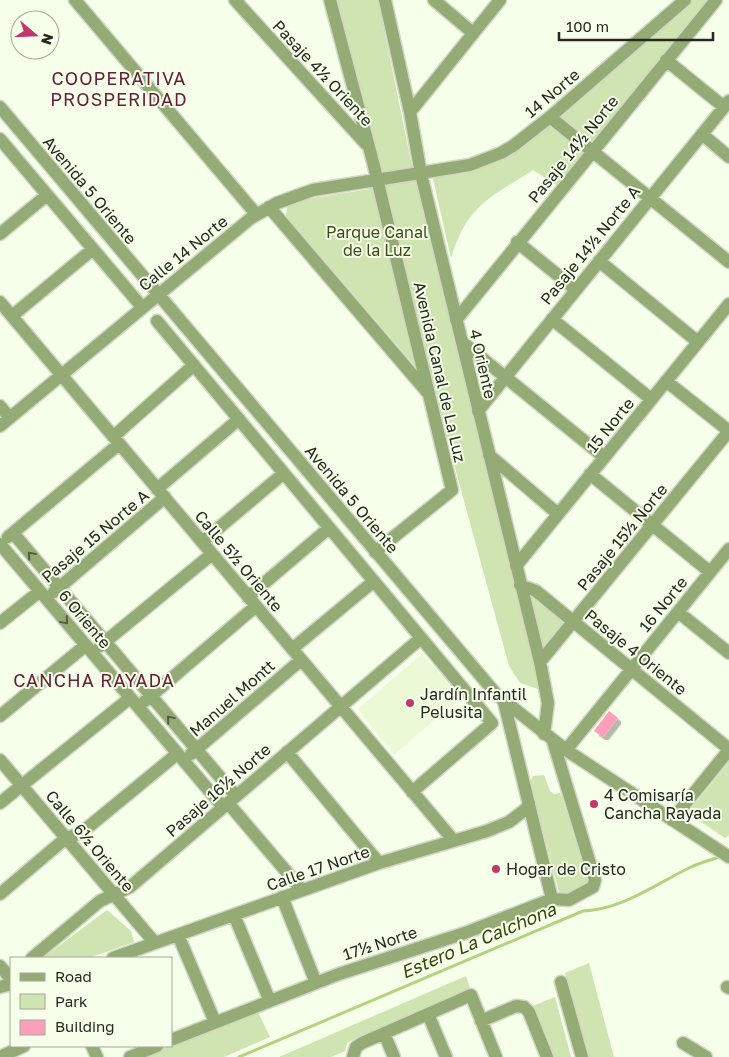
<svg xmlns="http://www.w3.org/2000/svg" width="729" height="1057" viewBox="0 0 729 1057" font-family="'Golos Text',sans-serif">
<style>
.built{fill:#ebf9d7}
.green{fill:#cfe4b0}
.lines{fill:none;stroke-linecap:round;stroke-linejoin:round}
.stream{stroke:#b3d37f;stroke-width:3}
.building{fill:#fd9fba;filter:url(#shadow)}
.minor-casing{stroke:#d0d8c5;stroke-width:15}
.minor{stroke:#95ab75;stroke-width:12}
.oneway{stroke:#525d42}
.poi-dot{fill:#c2376d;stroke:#f6ffe9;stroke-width:2}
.labels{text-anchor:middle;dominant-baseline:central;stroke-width:4;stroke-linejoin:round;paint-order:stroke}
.street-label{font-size:16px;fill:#252920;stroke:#f6ffe9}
.park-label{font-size:16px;fill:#3a4d11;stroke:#f6ffe9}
.poi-label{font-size:16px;fill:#252920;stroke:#f6ffe9;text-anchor:start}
.neighbourhood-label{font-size:18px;letter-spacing:1px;fill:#652139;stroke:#f6ffe9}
.water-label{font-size:18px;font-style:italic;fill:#344708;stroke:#f6ffe9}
</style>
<defs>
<filter id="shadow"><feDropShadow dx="4.5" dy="4.5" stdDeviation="0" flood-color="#0004"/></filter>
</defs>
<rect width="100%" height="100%" fill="#f6ffe9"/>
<!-- built -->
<path class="built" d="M422,654L461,697L394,755L358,709Z"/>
<!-- green -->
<path class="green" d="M337,0H378L411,161L540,685L538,689L520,683L509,666L433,387L286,216L287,207L307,199L383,187Z
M689,0H712L561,188L533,170C489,199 468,204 451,258L431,170L504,155Z
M530,592L567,622L542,653L528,595Z
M729,762V835L725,838L692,816L690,810Z
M544,775L550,791L554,794L560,793L562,797L588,879L586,885L566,894L559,892L530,782L533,776Z
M107,910L131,931L134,942L89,958H43Z
M589,963L614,1057H588L565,973Z
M466,976L471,991L356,1038L347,1043L345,1051L331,1057H279Z
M555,997L571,1057H551L530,1007Z
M257,1010L270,1037L224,1057H142Z"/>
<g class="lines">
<!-- stream -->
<path class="stream" d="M239,1057L583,911C623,909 654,885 689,868C699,863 711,860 722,856"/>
</g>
<!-- building -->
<path class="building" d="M609,711L618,718L603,737L594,731Z"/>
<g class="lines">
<!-- minor casing -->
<g class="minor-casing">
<path id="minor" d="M75,0L256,214
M235,0L366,144
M330,0L373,162L452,490L375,552
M385,0L410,112L421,174L540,662L548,703L544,734
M434,0L473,33
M666,60L724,107
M0,107L497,695L566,750L729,857
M410,112L500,0
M550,117L729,262
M702,134L729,157
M0,139L142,307
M269,207L428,393
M0,234L47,195
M517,242L575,289
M599,261L698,342
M0,302L454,841
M12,316L93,249
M552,319L651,399
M456,320L716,0
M157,321L492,723L412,792
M462,342L604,457
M666,381L729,431
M0,406L10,418
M478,411L729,101
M0,426L251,218L277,203L313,190L470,165L501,153L513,146L550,117L685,0
M114,436L194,365
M489,455L558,514
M590,474L710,572
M157,489L239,419
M13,533L236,796
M8,537L119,444
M202,542L284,473
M0,544L223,807
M516,566L729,304
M520,585L536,591L729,749
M54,592L165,497
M248,597L329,528
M678,612L729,653
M0,623L40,591
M100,646L212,554
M292,649L374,581
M540,662L729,431
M145,701L256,606
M504,702L552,899
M0,716L86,645
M566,750L729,549
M287,752L379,863
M191,754L301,660
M0,760L155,943
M0,803L130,698
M228,803L302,890
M672,820L729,750
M0,894L66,838L81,833L177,754
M282,897L316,983
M234,915L269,999
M178,935L215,1022
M32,958L100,901L130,887L421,638
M113,958L379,863L487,831L509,822L526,809L529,803
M0,966L11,979
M561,982L582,1057
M0,987L11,984
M727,987L729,988
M428,1014L446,1057
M481,1021L516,1006L524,1007L529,1012L547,1057
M384,1033L394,1057
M171,1040L339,974L465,933L552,899L569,900L593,887L595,880L553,741
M683,1043L706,1057
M92,1046L97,1057
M2,1056L24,1046
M130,1057L157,1046
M353,1057L356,1047L362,1043L471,995L496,1057"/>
</g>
<!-- minor -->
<use href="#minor" class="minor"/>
</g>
<!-- one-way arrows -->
<defs><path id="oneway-chevron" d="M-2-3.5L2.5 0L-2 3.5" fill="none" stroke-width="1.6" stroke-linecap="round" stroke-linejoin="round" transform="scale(1.25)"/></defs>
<g class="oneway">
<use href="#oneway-chevron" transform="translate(31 555) rotate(-130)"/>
<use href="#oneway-chevron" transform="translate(65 621) rotate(50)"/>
<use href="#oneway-chevron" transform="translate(170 719) rotate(-130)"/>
</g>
<!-- markers -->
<g class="poi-dot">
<circle cx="410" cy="703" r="5"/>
<circle cx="594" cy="804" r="5"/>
<circle cx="496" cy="869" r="5"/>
</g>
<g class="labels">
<!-- street labels -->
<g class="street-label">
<text transform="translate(323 73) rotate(47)">Pasaje 4½ Oriente</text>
<text transform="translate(552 93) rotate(-40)">14 Norte</text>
<text transform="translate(573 149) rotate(-51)">Pasaje 14½ Norte</text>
<text transform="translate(90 190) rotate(50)">Avenida 5 Oriente</text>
<text transform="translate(590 245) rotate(-51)">Pasaje 14½ Norte A</text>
<text transform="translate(183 253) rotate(-39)">Calle 14 Norte</text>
<text transform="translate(483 364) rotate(77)">4 Oriente</text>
<text transform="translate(440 372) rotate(77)">Avenida Canal de La Luz</text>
<text transform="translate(610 425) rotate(-51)">15 Norte</text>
<text transform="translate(352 499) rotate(50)">Avenida 5 Oriente</text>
<text transform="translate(95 536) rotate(-40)">Pasaje 15 Norte A</text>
<text transform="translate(622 537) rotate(-51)">Pasaje 15½ Norte</text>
<text transform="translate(239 561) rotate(50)">Calle 5½ Oriente</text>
<text transform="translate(663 604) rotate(-51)">16 Norte</text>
<text transform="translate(85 619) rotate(50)">6 Oriente</text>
<text transform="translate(636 652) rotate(39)">Pasaje 4 Oriente</text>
<text transform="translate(232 698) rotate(-41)">Manuel Montt</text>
<text transform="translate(218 790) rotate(-41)">Pasaje 16½ Norte</text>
<text transform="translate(90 841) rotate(50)">Calle 6½ Oriente</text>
<text transform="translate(318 868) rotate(-19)">Calle 17 Norte</text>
<text transform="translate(380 943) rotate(-18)">17½ Norte</text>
</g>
<!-- park labels -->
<g class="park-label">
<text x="377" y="232">Parque Canal<tspan x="377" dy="18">de la Luz</tspan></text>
</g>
<!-- poi labels -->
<g class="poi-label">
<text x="420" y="694">Jardín Infantil<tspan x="420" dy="18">Pelusita</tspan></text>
<text x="604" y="795">4 Comisaría<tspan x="604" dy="18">Cancha Rayada</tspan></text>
<text x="506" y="869">Hogar de Cristo</text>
</g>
<!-- neighbourhood labels -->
<g class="neighbourhood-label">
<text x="119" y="78">COOPERATIVA<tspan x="119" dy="21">PROSPERIDAD</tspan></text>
<text x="94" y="680">CANCHA RAYADA</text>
</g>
<!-- water labels -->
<g class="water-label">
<text transform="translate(478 940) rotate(-23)">Estero La Calchona</text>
</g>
</g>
<!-- legend -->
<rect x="10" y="957" width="162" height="90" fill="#f6ffe9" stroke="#a2a999"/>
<rect x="20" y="973" width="25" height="8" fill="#95ab75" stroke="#a2a999"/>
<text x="55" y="982" font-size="15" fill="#252920">Road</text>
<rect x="20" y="994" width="25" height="15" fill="#cfe4b0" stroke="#a2a999"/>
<text x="55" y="1007" font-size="15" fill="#252920">Park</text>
<rect x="20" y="1020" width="25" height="15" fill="#fd9fba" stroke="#a2a999"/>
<text x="55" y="1032" font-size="15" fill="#252920">Building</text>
<!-- north arrow -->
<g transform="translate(35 35) rotate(109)"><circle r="24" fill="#f6ffe9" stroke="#a2a999"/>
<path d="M0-4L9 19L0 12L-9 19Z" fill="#c2376d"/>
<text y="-8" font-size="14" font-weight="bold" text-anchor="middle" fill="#252920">N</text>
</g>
<!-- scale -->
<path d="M559 32v8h154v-8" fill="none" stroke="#252920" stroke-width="2.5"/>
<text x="566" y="32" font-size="15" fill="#252920" stroke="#f6ffe9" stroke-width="4" paint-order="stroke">100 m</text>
</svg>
